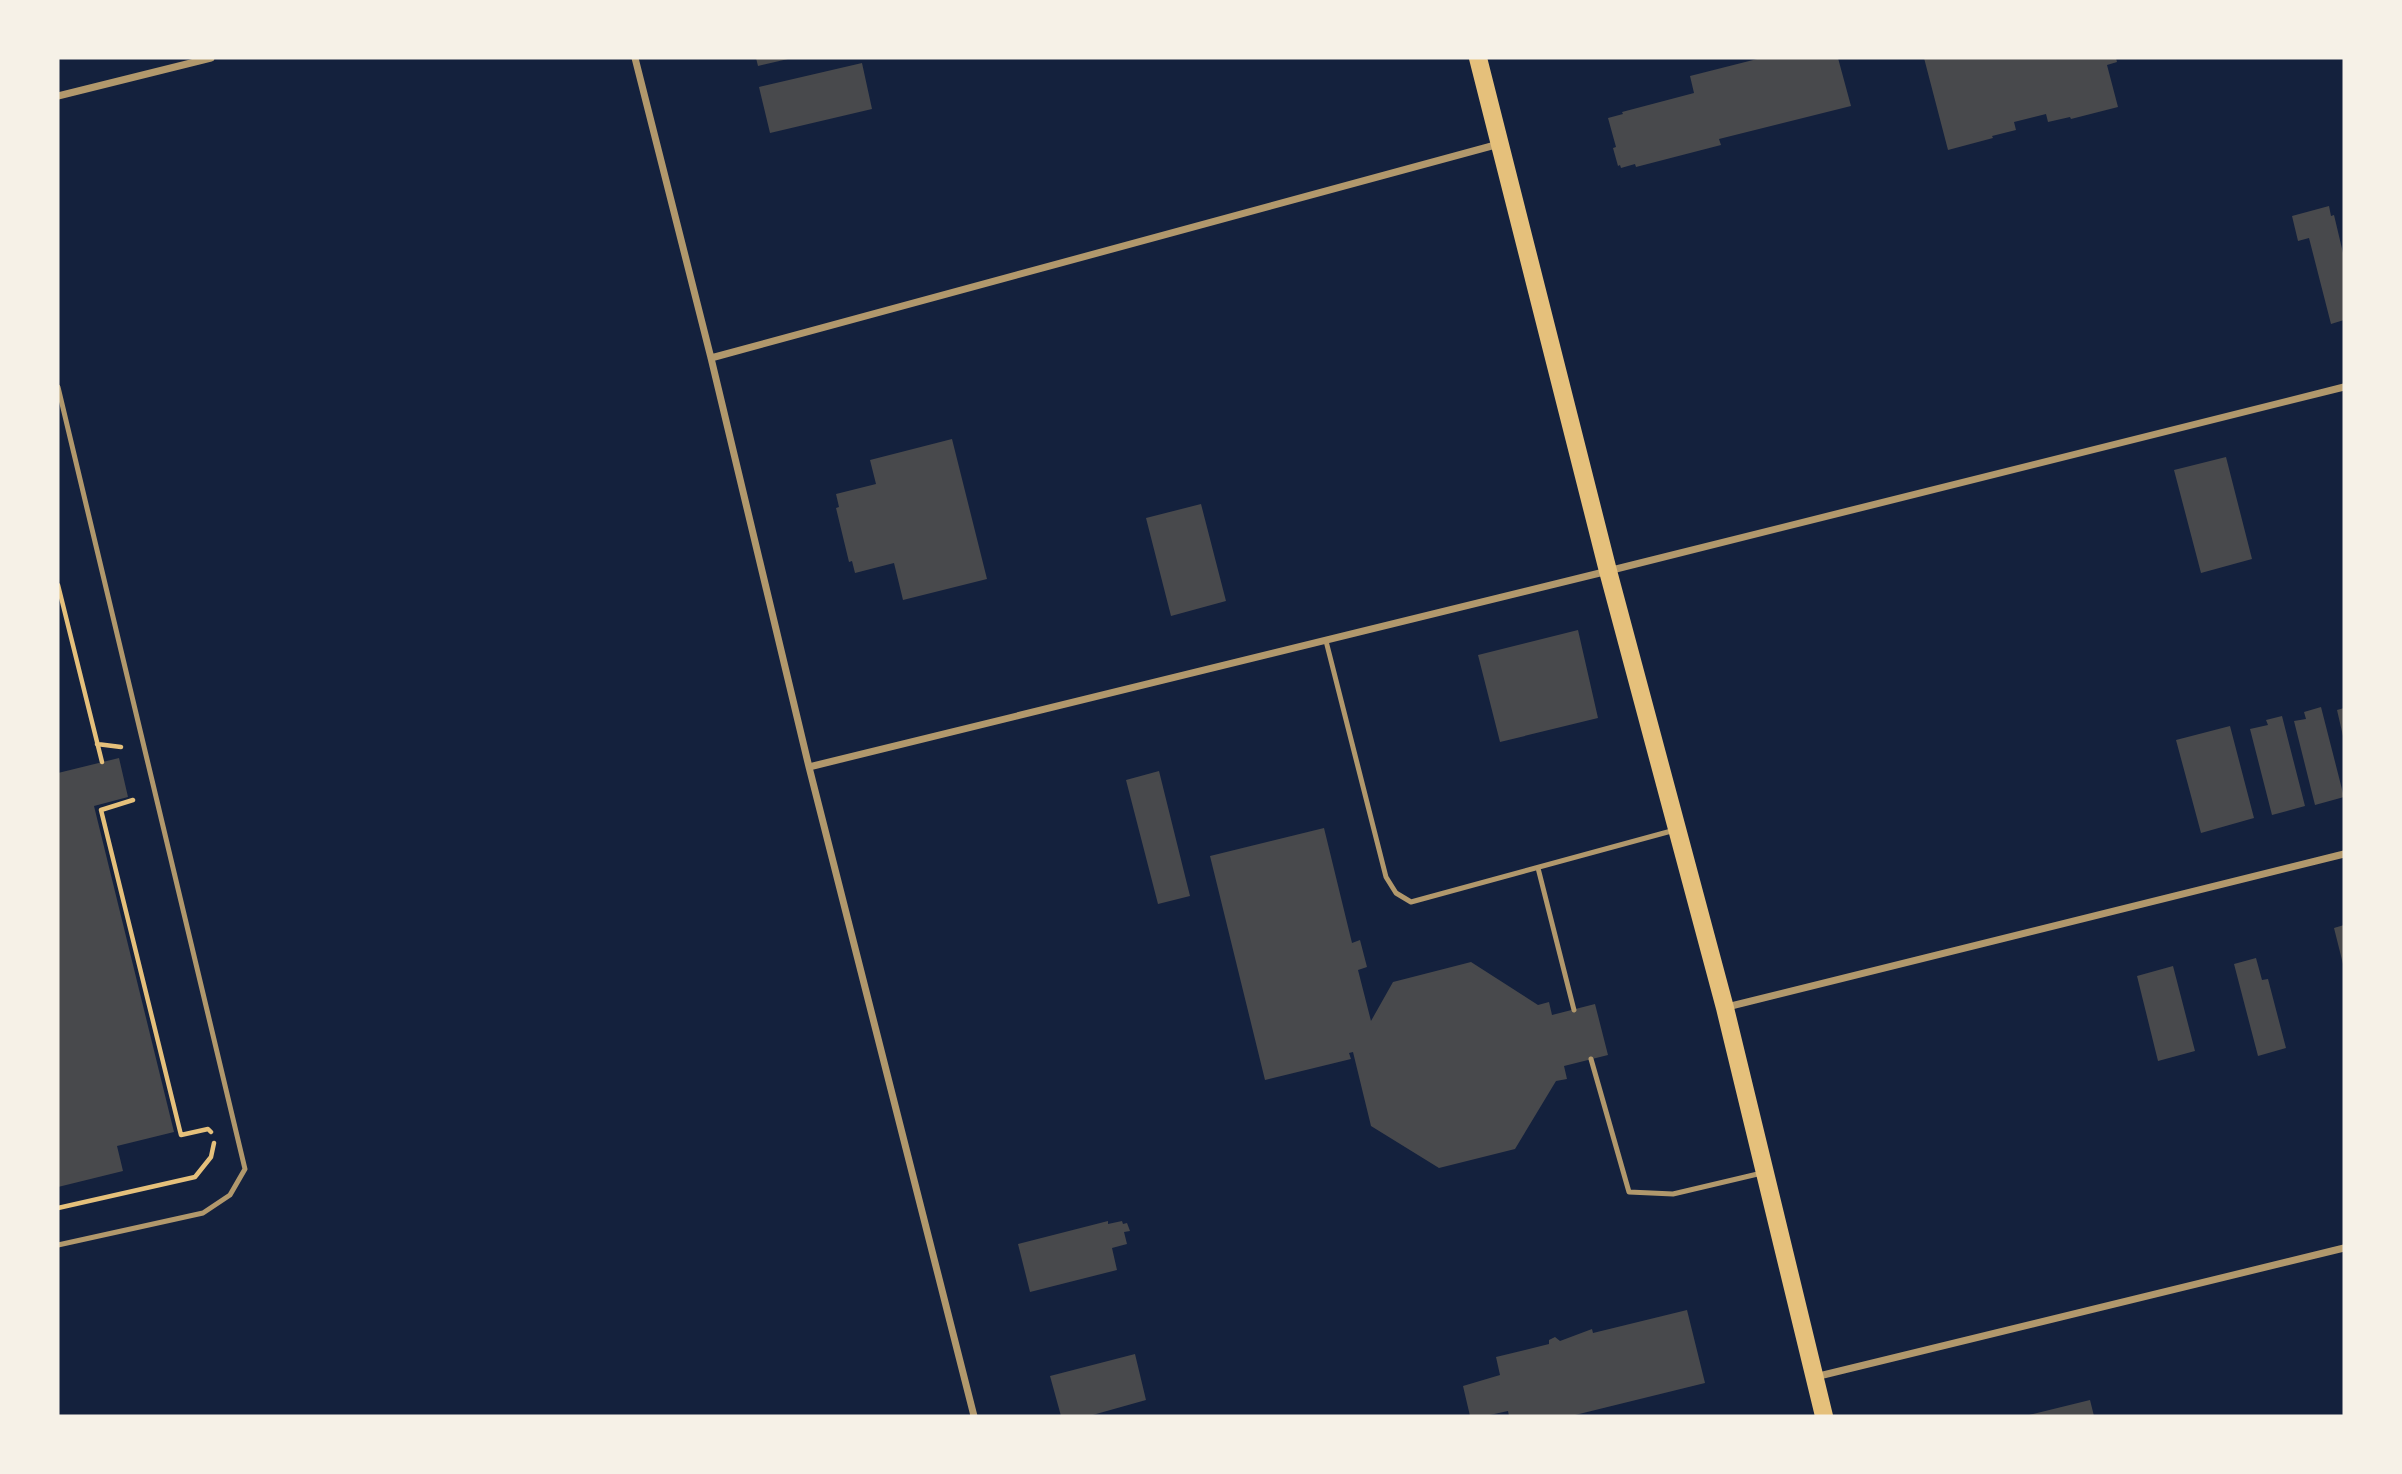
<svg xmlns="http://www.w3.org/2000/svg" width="2402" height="1474" viewBox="0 0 2402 1474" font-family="'DM Sans',sans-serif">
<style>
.building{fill:#48494c}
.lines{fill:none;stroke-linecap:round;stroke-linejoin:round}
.path{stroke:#e5c07b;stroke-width:4.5}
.service{stroke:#b1986c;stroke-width:5}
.minor{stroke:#b1986c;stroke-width:7}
.primary{stroke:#e5c07b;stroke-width:18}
</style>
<rect width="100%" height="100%" fill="#14213d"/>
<!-- building -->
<path class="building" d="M756,58H788V59L758,66Z
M1761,58H1838L1851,106L1719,139L1721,145L1636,167L1635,164L1621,168L1620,165L1618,166L1613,148L1616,147L1608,118L1623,114L1622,112L1694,93L1690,76Z
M1924,58H2116L2117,62L2107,65L2118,107L2071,119L2070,117L2048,122L2046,114L2014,122L2016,130L1992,136L1993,138L1948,150Z
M862,63L872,109L770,133L759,87Z
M2329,206L2331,216L2334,215L2344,257V320L2331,324L2309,238L2298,241L2292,216Z
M952,439L987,579L903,600L894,563L855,573L852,561L849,562L836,508L839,507L836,494L876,484L870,460Z
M2226,457L2252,559L2201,573L2174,470Z
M1201,504L1226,601L1171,616L1146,518Z
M1578,630L1598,718L1500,742L1478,655Z
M2321,707L2344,797L2315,805L2294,721L2306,719L2304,712Z
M2344,708V736H2343L2337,710Z
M2282,716L2305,806L2272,815L2250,729L2268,725L2266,720Z
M2230,726L2254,818L2201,833L2176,740Z
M119,758L128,797L94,806L174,1132L117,1146L123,1171L58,1187V773Z
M1159,771L1190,896L1158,904L1126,780Z
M1324,828L1352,943L1360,940L1367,967L1358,970L1371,1021L1393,982L1471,962L1538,1005L1549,1002L1552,1015L1595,1004L1608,1055L1564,1066L1567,1079L1556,1081L1515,1149L1439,1168L1371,1126L1353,1052L1349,1053L1351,1059L1265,1080L1210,856Z
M2344,925V964H2343L2334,928Z
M2256,958L2262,980L2268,979L2286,1048L2258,1056L2234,964Z
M2173,966L2195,1051L2158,1061L2137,976Z
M1108,1221V1224L1122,1221L1123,1224L1127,1223L1130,1231L1124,1232L1127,1244L1112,1248L1117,1270L1030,1292L1018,1244Z
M1687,1310L1705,1383L1571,1416H1509L1508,1411L1485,1416H1470L1463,1386L1500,1375L1496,1357L1549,1344V1340L1555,1337L1560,1341L1592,1329L1593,1333Z
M1135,1354L1146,1400L1089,1416H1061L1050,1376Z
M2090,1400L2094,1416H2029V1415Z"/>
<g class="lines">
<!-- path -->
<path class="path" d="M58,585L102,762
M97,744L121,747
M133,800L101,810L181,1135L208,1129L211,1132
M58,1208L195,1177L211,1157L214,1143"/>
<!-- service -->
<path class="service" d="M58,387L245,1169L230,1195L203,1213L58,1245
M1326,641L1386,877L1396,893L1411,902L1675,830
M1538,868L1574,1010
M1591,1059L1629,1192L1673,1194L1762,1173"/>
<!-- minor -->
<path class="minor" d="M635,58L711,358L809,767L974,1416
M58,96L211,58
M711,358L1499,144
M809,767L1608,571L2344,387
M1727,1007L2344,854
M1815,1377L2344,1248"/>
<!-- primary -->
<path class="primary" d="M1478,58L1608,571L1725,1008L1824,1416"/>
</g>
<!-- border -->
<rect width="2402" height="1474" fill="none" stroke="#f6f1e7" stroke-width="119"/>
</svg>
